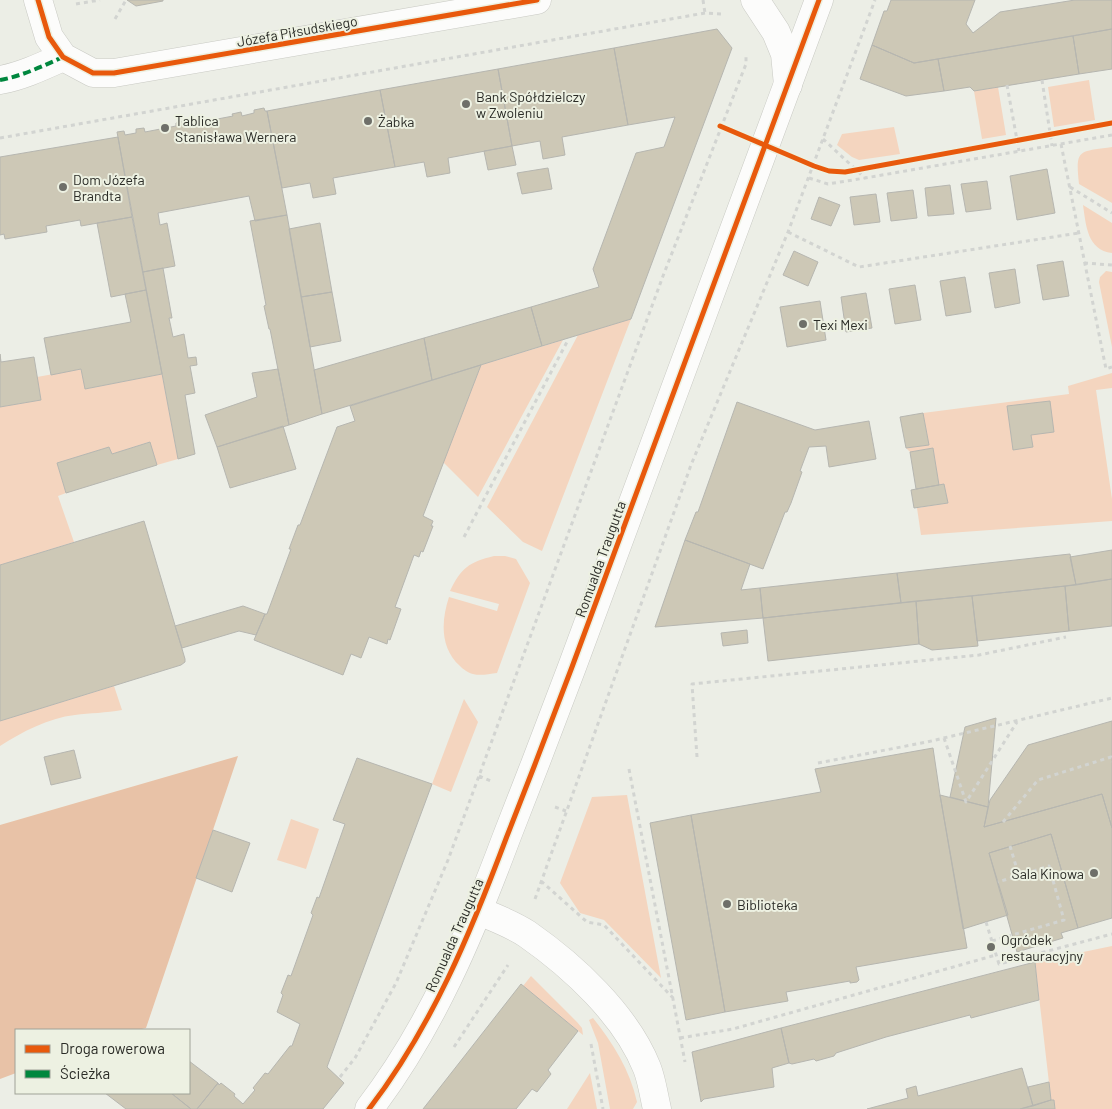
<svg xmlns="http://www.w3.org/2000/svg" width="1112" height="1109" viewBox="0 0 1112 1109" font-family="Barlow,sans-serif">
<style>
.green{fill:#f4d5bf}
.forest{fill:#e8c2a7}
.building{fill:#cdc8b6;stroke:#b6b6b0}
.lines{fill:none;stroke-linecap:round;stroke-linejoin:round}
.minor-casing{stroke:#c9cac4;stroke-width:29}
.tertiary-casing{stroke:#c9cac4;stroke-width:29}
.path{stroke:#d2d4d1;stroke-width:3;stroke-dasharray:4 4;stroke-linecap:butt}
.minor{stroke:#fcfcfb;stroke-width:28}
.tertiary{stroke:#fcfcfb;stroke-width:28}
.quiet{stroke:#00873e;stroke-width:4;stroke-dasharray:8 4;stroke-linecap:butt}
.cycleway-casing{stroke:#edf1e2;stroke-width:8}
.cycleway{stroke:#e8590c;stroke-width:5}
.poi-dot{fill:#6e6f69;stroke:#edf1e2;stroke-width:2}
.labels{text-anchor:middle;dominant-baseline:central;stroke-width:4;stroke-linejoin:round;paint-order:stroke}
.street-label{font-size:14px;fill:#2a2b26;stroke:#edf1e2}
.poi-label{font-size:14px;fill:#2a2b26;stroke:#edf1e2;text-anchor:start}
</style>
<rect width="100%" height="100%" fill="#eceee6"/>
<!-- green -->
<path class="green" d="M1089,80L1095,120L1054,127L1048,87Z
M998,87L1006,135L982,139L974,91Z
M894,127L900,154L859,160L852,157L837,145L842,134Z
M1112,147V203L1079,184C1075,148 1079,152 1112,147Z
M1083,205L1112,223V253C1087,250 1086,225 1083,205Z
M1106,271L1112,272V347L1099,282L1100,277Z
M631,319L542,551L523,542L487,507L578,335Z
M563,340L478,497L443,462L481,365Z
M81,369L86,389L162,374L178,459L157,465L149,442L112,454L109,447L57,463L66,493L58,496L74,542L0,565V407L41,400L37,377Z
M1112,373V388L1096,390L1112,499V521L921,535L917,508L948,503L944,484L939,485L933,448L910,452L906,448L929,445L923,413L1069,394L1068,386Z
M494,556H505L516,559L530,583L497,673C489,674 480,676 473,674C468,673 463,669 460,666C440,648 441,621 449,597L497,611L499,604L450,591C461,568 469,562 494,556Z
M114,686L122,710C106,713 90,713 75,715C48,718 22,732 0,746V721Z
M464,699L478,722L451,792L432,784Z
M627,795L661,978L604,920L580,913L560,883L592,797Z
M291,819L319,829L306,869L277,860Z
M1112,946V1109H1055L1054,1100H1051L1035,962Z
M531,976L577,1022L582,1028L583,1035L523,986Z
M593,1018C613,1043 630,1070 637,1102L633,1109H610L598,1043L589,1020Z
M590,1073L597,1109H567Z"/>
<!-- forest -->
<path class="forest" d="M238,756L146,1028L137,1030H16V1073L0,1079V825Z"/>
<!-- building -->
<path class="building" d="M127,0H163V1L136,6Z
M891,0H975L966,24L973,33L1000,12L1075,0H1112V29L914,63L872,45L884,11H887Z
M717,29L732,48L631,319L542,346L531,307L599,287L593,269L636,153L664,147L675,117L628,125L614,48Z
M1112,29V69L1079,74L1073,36Z
M1073,36L1079,74L974,91L970,87L944,91L938,59Z
M872,45L914,63L938,59L944,91L906,96L860,79Z
M614,48L628,125L562,137L565,155L543,159L540,141L512,146L498,69Z
M498,69L512,146L448,158L450,173L427,177L424,162L395,167L380,90Z
M380,90L395,167L333,178L336,194L313,198L310,183L282,188L267,111Z
M264,108L265,111H267L287,215L255,221L249,196L158,213L160,225L167,223L175,266L143,272L117,132L124,131L125,135L136,133V129L144,128L145,132L176,126V123L182,121L183,126L196,123L195,120L202,118V122L233,116L232,114L241,112L242,116L254,113V110Z
M118,137L132,217L81,226L80,220L46,226L47,232L5,239L4,234L0,235V157Z
M512,146L516,165L488,170L484,151Z
M548,168L552,189L522,194L517,173Z
M1047,169L1055,213L1017,220L1010,176Z
M987,181L991,209L966,212L961,184Z
M950,185L954,214L928,216L925,188Z
M913,190L917,218L891,221L887,193Z
M876,194L880,222L854,225L850,197Z
M819,197L840,205L831,226L811,219Z
M287,215L322,414L289,425L270,329H269L264,306L266,305L250,221Z
M132,217L146,290L111,297L97,223Z
M320,223L332,292L301,297L289,229Z
M794,251L818,262L808,286L783,275Z
M1063,261L1069,296L1043,300L1037,265Z
M163,268L172,318H169L173,337L184,334L188,358L196,357L197,365L190,366L195,393L185,395L195,454L178,459L143,272Z
M1015,269L1020,303L995,308L989,273Z
M965,277L971,312L946,316L940,281Z
M915,285L921,320L895,324L889,289Z
M146,290L162,374L85,389L81,369L51,375L44,338L131,322L125,294Z
M332,292L341,341L310,347L301,297Z
M866,293L872,328L846,332L841,297Z
M820,301L826,340L787,347L780,307Z
M531,307L542,346L432,380L424,338Z
M424,338L432,380L322,414L314,370Z
M0,354L1,362L34,357L41,400L0,407Z
M481,365L423,516L433,521L431,526H433L423,552L421,551L419,557L414,555L395,607L401,609L390,640L388,639L387,644L369,637L361,658L351,654L343,675L254,640L265,614H267L291,549H289L298,525H300L337,427L355,421L350,406Z
M278,369L289,425L217,447L205,415L257,397L252,373Z
M1050,401L1054,432L1031,435L1033,447L1013,450L1007,406Z
M737,402L815,430L869,421L876,459L829,467L826,446L809,447L800,471L802,472L791,503L787,512H785L763,569L685,540L696,512H698Z
M923,413L929,445L906,448L900,417Z
M283,426L296,469L230,488L217,447Z
M150,442L157,465L66,493L57,463L109,447L112,454Z
M933,448L939,485L916,489L910,452Z
M944,484L948,503L914,508L911,490Z
M144,521L185,659V662L181,665L0,721V565Z
M685,540L750,564L741,590L760,588L763,618L655,627Z
M1112,550V579L1076,585L1070,557Z
M1070,554L1076,585L901,603L897,573Z
M897,573L901,603L763,618L760,588Z
M1112,579V626L1069,631L1065,586Z
M1065,586L1069,631L977,641L972,596Z
M972,596L978,646L932,650L919,644L916,601Z
M916,601L919,644L768,661L763,618Z
M243,606L265,614L256,635L239,631L182,648L175,626Z
M747,630L748,643L723,646L721,633Z
M996,718L988,807L950,797L965,727Z
M1112,721V828L1102,794L984,827L990,800L1028,745Z
M933,748L940,795L967,948L856,967L859,980L857,982L850,983V981L786,992L788,1001L725,1012L691,815L821,792L815,769Z
M74,750L81,778L51,785L44,757Z
M357,758L432,784L327,1067L344,1083L323,1109H197L218,1083L219,1085L221,1083L235,1094L234,1096L243,1104L255,1090L253,1088L265,1073L268,1074L290,1046H292L300,1024L277,1012L283,995L281,993L288,975L291,976L313,915L311,913L317,897L319,898L345,824L333,820Z
M1102,794L1112,828V918L1078,928L1051,834L989,853L1008,915L963,929L940,795L988,807L984,827Z
M691,815L725,1012L686,1020L650,823Z
M213,830L250,843L232,892L196,878Z
M1051,834L1078,928L1061,933L1063,938L1017,952L989,853Z
M1035,962L1039,1000L971,1018L970,1015L886,1037L836,1053L834,1056L816,1061L814,1059L792,1064L789,1063L781,1028Z
M521,984L578,1031L548,1070L551,1074L537,1092L532,1089L516,1109H423Z
M781,1028L789,1063L772,1068L774,1087L704,1099L701,1102L692,1052Z
M189,1061L218,1083L197,1109H191L171,1093H189Z
M1022,1068L1033,1106L1020,1109H867L908,1098L906,1089L916,1086L918,1096Z
M1049,1082L1051,1100L1033,1106L1028,1087Z
M105,1093H171L191,1109H126Z
M1051,1100H1054L1055,1109H1020Z"/>
<g class="lines">
<!-- minor casing -->
<g class="minor-casing">
<path id="minor" d="M38,0L49,37L63,57L93,73H114L537,0
M755,0L776,32L785,54L788,85
M0,80C22,76 43,66 63,57
M479,911C495,918 512,924 527,934C573,966 626,1015 647,1068C652,1081 654,1096 657,1109"/>
</g>
<!-- tertiary casing -->
<g class="tertiary-casing">
<path id="tertiary" d="M369,1109C432,1027 471,932 507,836C529,780 551,723 572,667C655,445 738,223 819,0"/>
</g>
<!-- path -->
<path class="path" d="M703,0L705,13
M76,4L100,0
M115,19L126,0
M1042,80L1052,146
M1007,85L1019,151
M0,138L705,13L723,14
M823,139L865,178L1112,135
M1061,144L1106,369L1112,367
M809,178L828,184L865,178
M1070,187L1112,213
M788,232L859,267L1079,233
M1084,263L1112,265
M464,537L568,340
M944,738L966,802L1017,722
M697,757L692,684L979,655L1066,637
M818,763L927,742L1112,698
M629,769L685,1062
M479,776L491,781
M555,807L566,811
M1003,822L1038,780L1111,757L1112,762
M1010,846L1019,876
M541,881L587,922L604,925L673,998
M535,899L691,465L788,232L875,0
M986,922L999,964L1112,934
M992,941L1064,920L1049,866L998,882
M680,1038L733,1029L996,955
M591,1044L603,1109
M454,1047L508,965
M340,1077L355,1058L396,983L448,860L663,276L746,64V55"/>
<!-- minor -->
<use href="#minor" class="minor"/>
<!-- tertiary -->
<use href="#tertiary" class="tertiary"/>
<!-- quiet -->
<path class="quiet" d="M0,80C22,76 43,66 63,57"/>
<!-- cycleway casing -->
<g class="cycleway-casing">
<path id="cycleway" d="M38,0L49,37L63,57L93,73H114L537,0
M720,126L814,166L829,171L845,172L1112,123
M369,1109C432,1027 471,932 507,836C529,780 551,723 572,667C655,445 738,223 819,0"/>
</g>
<!-- cycleway -->
<use href="#cycleway" class="cycleway"/>
</g>
<!-- markers -->
<g class="poi-dot">
<circle cx="466" cy="104" r="5"/>
<circle cx="368" cy="121" r="5"/>
<circle cx="165" cy="128" r="5"/>
<circle cx="63" cy="187" r="5"/>
<circle cx="803" cy="324" r="5"/>
<circle cx="1094" cy="873" r="5"/>
<circle cx="727" cy="904" r="5"/>
<circle cx="991" cy="947" r="5"/>
</g>
<g class="labels">
<!-- street labels -->
<g class="street-label">
<text transform="translate(297 31) rotate(-10)">Józefa Piłsudskiego</text>
<text transform="translate(600 559) rotate(-70)">Romualda Traugutta</text>
<text transform="translate(454 935) rotate(-66)">Romualda Traugutta</text>
</g>
<!-- poi labels -->
<g class="poi-label">
<text x="476" y="96">Bank Spółdzielczy<tspan x="476" dy="16">w Zwoleniu</tspan></text>
<text x="175" y="120">Tablica<tspan x="175" dy="16">Stanisława Wernera</tspan></text>
<text x="378" y="121">Żabka</text>
<text x="73" y="179">Dom Józefa<tspan x="73" dy="16">Brandta</tspan></text>
<text x="813" y="324">Texi Mexi</text>
<text x="1084" y="873" text-anchor="end">Sala Kinowa</text>
<text x="737" y="904">Biblioteka</text>
<text x="1001" y="939">Ogródek<tspan x="1001" dy="16">restauracyjny</tspan></text>
</g>
</g>
<!-- legend -->
<rect x="15" y="1029" width="175" height="65" fill="#edf1e2" stroke="#9fa297"/>
<rect x="25" y="1045" width="25" height="8" fill="#e8590c" stroke="#9fa297"/>
<text x="60" y="1054" font-size="15" fill="#2a2b26">Droga rowerowa</text>
<rect x="25" y="1070" width="25" height="8" fill="#00873e" stroke="#9fa297"/>
<text x="60" y="1079" font-size="15" fill="#2a2b26">Ścieżka</text>
</svg>
